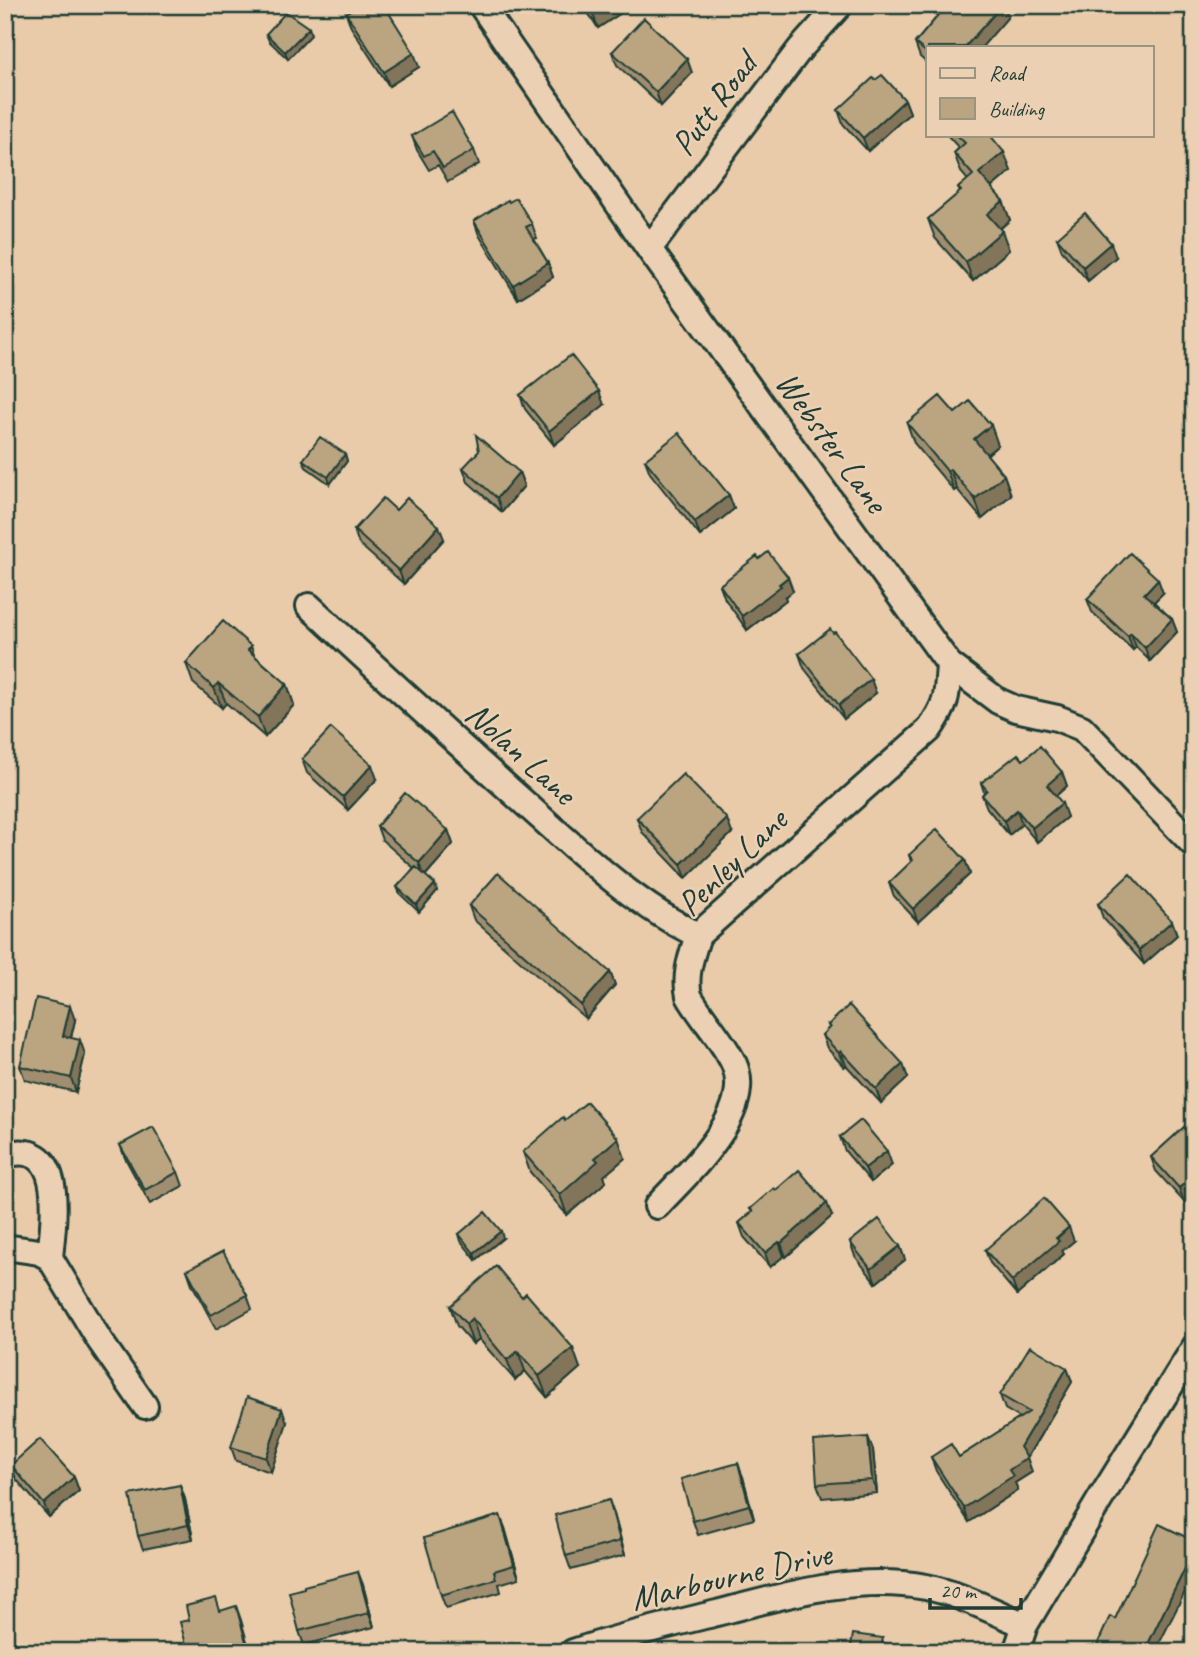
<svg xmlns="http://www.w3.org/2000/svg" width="1199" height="1657" viewBox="0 0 1199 1657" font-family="Caveat,sans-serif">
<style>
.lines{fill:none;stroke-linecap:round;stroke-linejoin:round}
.minor-casing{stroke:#1f3d34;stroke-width:30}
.minor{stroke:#ecd0b3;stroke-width:24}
.wall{fill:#a18e6f;stroke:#1f3d34;stroke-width:2}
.shaded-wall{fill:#83745a;stroke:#1f3d34;stroke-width:2}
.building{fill:#bba581;stroke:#1f3d34;stroke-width:2}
.labels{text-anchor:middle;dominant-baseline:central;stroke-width:5;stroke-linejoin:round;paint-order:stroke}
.street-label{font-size:35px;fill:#1f3d34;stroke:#ecd0b3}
</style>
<rect width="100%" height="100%" fill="#e9cbaa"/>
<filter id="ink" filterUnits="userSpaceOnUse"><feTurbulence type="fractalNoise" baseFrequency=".0143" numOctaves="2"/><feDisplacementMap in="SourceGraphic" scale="14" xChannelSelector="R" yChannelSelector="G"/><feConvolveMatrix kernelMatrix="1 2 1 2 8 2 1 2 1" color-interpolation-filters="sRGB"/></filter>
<g filter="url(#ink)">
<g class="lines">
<!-- minor casing -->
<g class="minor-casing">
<path id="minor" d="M481,5L649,249L949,664L998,701L1016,709L1057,718L1082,728L1194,845
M649,249L800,49L840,5
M309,606C382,674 455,741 529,807C582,854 635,905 698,935
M5,1155C68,1137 53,1223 50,1258
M657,1206C686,1174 756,1113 734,1064C723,1040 702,1019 689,996C684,974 692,955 698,935L929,730C948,703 947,696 949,664
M5,1247L39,1252L50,1258L100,1341L145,1406
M573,1652C620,1636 668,1625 717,1613C786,1595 854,1574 926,1587C961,1594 992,1611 1025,1625
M1016,1652L1025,1625L1099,1501L1194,1348"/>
</g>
<!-- minor -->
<use href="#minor" class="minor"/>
</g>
<!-- wall -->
<path class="wall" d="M583,5H630V7L598,28Z
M947,5H1004L1008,17L928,47V64L920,57L915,43Z
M346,13L419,67L389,86L351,27Z
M309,28L311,35L288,59L269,41L266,34Z
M612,52L687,59L692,73L661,106L617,65Z
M875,80L905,100L910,113L868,151L843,124L838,110Z
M947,135H990L1011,171L991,188L1003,201L1010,220L1000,229L1009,250L973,281L935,238L928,219L960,192L958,188L968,180L961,172L954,153L959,148Z
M412,136L474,150L479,164L448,182L438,165L429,170L417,150Z
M509,202L532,224L537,238L534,239L548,263L553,277L518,299L479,235L474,221Z
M1057,238L1116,257L1088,281L1062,251Z
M520,395L604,405L554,445L525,409Z
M955,413L998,445L987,455L1004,475L1011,495L982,519L957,489L954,491L914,443L907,423Z
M345,454L347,461L330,484L306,467L303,460Z
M645,460L729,495L734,509L700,536L650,473Z
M463,468L519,472L524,486L502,512L468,482Z
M396,510L444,539L404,584L359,544L354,530Z
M759,559L793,591L785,597L786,600L747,630L725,599L720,585Z
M1163,593L1154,602L1172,619L1177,632L1150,661L1136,647L1133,650L1092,612L1087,599Z
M1194,626V653L1191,651L1186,637Z
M799,654L876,693L844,719L804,668Z
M255,656L287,684L294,705L265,737L226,703L222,708L193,683L186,663Z
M302,759L377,779L348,810L307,773Z
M1023,760L1062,772L1067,786L1056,796L1067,817L1037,842L1022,824L1009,835L987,808L982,795L984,792L981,783Z
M637,818L732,833L686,878L642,832Z
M377,826L448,830L453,844L425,876L437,891L419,912L400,894L397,887L414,868L382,840Z
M909,855L965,860L970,874L918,922L894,896L889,883L911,862Z
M1098,904L1172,921L1177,935L1144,964L1103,918Z
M469,906L610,972L615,985L586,1019L474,920Z
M75,1020L71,1038L85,1054L76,1092L25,1080L20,1066Z
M828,1025L908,1078L881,1103L846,1065L844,1067L827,1048L822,1035L829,1028Z
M1194,1118L1184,1202L1156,1171L1151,1157Z
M565,1120L625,1158L604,1176L606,1182L567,1215L530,1172L523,1152Z
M840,1137L892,1165L871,1182L845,1151Z
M120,1145L178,1172L183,1186L150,1204L125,1158Z
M776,1190L832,1216L786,1257L784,1256L770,1267L744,1237L739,1223L752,1212L750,1209Z
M459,1234L503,1238L476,1260L461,1241Z
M1074,1241L1062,1251L1064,1254L1017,1295L990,1263L985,1250Z
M850,1242L900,1246L905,1260L876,1283L855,1256Z
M187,1270L247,1295L252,1309L216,1329L192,1284Z
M450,1306L580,1368L547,1397L525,1371L515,1380L479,1339L473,1344L457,1326Z
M1067,1368L1072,1382L1027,1458L1032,1472L1015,1483L1018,1490L969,1522L936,1471L931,1457H959L1020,1418L1005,1409L1000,1395Z
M287,1422L271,1472L236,1461L231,1447Z
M868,1437L873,1450L877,1493L822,1498L817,1484Z
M11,1465L74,1477L79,1491L49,1517L16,1479Z
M743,1477L754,1519L698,1535L693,1521Z
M180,1485L185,1499L193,1539L143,1549L138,1536Z
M614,1514L625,1555L571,1570L566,1556Z
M505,1528L519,1578L499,1584L501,1592L446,1608L441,1595Z
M358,1572L363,1585L374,1627L304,1645L299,1631Z"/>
<!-- shaded-wall -->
<path class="shaded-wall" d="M607,5H630V7L598,28L593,14Z
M1002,5H1004L1008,17L982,47H965Z
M1040,5H1048L1042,11Z
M309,28L311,35L288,59L285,52Z
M414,53L419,67L389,86L384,72Z
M687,59L692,73L661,106L656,92Z
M905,100L910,113L868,151L863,138Z
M1004,152L1011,171L986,192L979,173Z
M1003,201L1010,220L994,233L987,214Z
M1002,231L1009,250L973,281L966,262Z
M1111,243L1116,257L1088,281L1083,267Z
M548,263L553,277L518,299L513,285Z
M599,391L604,405L554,445L549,431Z
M991,425L998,445L981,459L974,439Z
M345,454L347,461L330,484L328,477Z
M950,469L957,489L954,491L947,471Z
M519,472L524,486L502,512L497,498Z
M1004,475L1011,495L982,519L975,499Z
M729,495L734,509L700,536L695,522Z
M439,526L444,539L404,584L399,571Z
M788,577L793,591L785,597L786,600L747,630L742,616Z
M1158,579L1163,593L1149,607L1144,594Z
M1172,619L1177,632L1150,661L1145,648Z
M1131,633L1136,647L1133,650L1128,636Z
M251,646L258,666L248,650Z
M871,679L876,693L844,719L839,705Z
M218,683L226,703L222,708L214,688Z
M287,684L294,705L265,737L258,717Z
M372,765L377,779L348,810L343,797Z
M1062,772L1067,786L1052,799L1047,785Z
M1062,803L1067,817L1037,842L1032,828Z
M1017,810L1022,824L1009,835L1004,821Z
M727,819L732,833L686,878L681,864Z
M448,830L453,844L424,877L419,863Z
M965,860L970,874L918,922L913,909Z
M435,884L437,891L419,912L416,905Z
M1172,921L1177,935L1144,964L1139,950Z
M610,972L615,985L586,1019L581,1005Z
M70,1006L75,1020L68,1050L63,1036Z
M80,1040L85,1054L76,1092L71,1078Z
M841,1051L846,1065L844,1067L839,1053Z
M903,1064L908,1078L881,1103L876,1089Z
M618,1138L625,1158L604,1176L606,1182L567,1215L560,1195L595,1158Z
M887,1151L892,1165L871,1182L865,1168Z
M1194,1175V1193L1184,1202L1179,1188Z
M827,1203L832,1216L786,1257L781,1243Z
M1069,1227L1074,1241L1062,1251L1064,1254L1017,1295L1012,1281Z
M501,1231L503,1238L476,1260L474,1253Z
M779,1242L784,1256L770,1267L765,1253Z
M900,1246L905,1260L876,1283L871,1269Z
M472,1318L479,1339L473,1344L466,1324Z
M573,1348L580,1368L547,1397L539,1376Z
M518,1351L525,1371L515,1380L507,1360Z
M1067,1368L1072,1382L1026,1459L1027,1458L1032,1472L1015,1483L1018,1490L969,1522L964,1508L1009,1470L1020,1447Z
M282,1409L287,1422L271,1472L266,1458Z
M868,1437L873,1450L877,1493L872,1480Z
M738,1463L743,1477L754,1519L749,1505Z
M74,1477L79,1491L49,1517L44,1504Z
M180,1485L185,1499L193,1539L188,1525Z
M609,1500L614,1514L625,1555L620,1541Z
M500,1515L505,1528L519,1578L514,1565Z
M1194,1550V1574L1155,1652H1144Z
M358,1572L363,1585L374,1627L369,1613Z
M236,1606L241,1620L250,1652L248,1649Z"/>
<!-- building -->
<path class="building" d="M358,5H384L414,53L384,72L346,13Z
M587,5H607L593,14Z
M947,5H1002L965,47H928V54L915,43Z
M286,12L309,28L285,52L266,34Z
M644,18L687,59L656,92L612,52Z
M882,75L905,100L863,138L838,110L873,78L875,80Z
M452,112L474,150L443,168L433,151L424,156L412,136Z
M957,135H990L1004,152L979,173L1003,201L987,214L1002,231L966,262L928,219L961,191L958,188L973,175L954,153L965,143Z
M516,198L532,224L526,227L548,263L513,285L474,221L508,200L509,202Z
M1085,213L1111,243L1083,267L1057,238Z
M571,355L599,391L549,431L520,395Z
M940,396L955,413L970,401L991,425L974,439L1004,475L975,499L950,469L947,471L907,423Z
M679,433L729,495L695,522L645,460Z
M476,435L519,472L497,498L463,468L479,451Z
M320,437L345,454L328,477L303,460Z
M383,498L396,510L407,498L439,526L399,571L354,530Z
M768,552L788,577L779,584L781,586L742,616L720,585L757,556L759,559Z
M1130,553L1158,579L1144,594L1172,619L1145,648L1131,633L1128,636L1087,599Z
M223,621L251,646L248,650L287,684L258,717L218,683L214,688L186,663Z
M1194,626V643L1186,637Z
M830,629L833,633L835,632L871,679L839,705L799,654Z
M331,728L372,765L343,797L302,759Z
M1040,746L1062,772L1047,785L1062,803L1032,828L1017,810L1004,821L982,795L987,790L981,783L1018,754L1023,760Z
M683,774L727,819L681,864L637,818Z
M405,793L448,830L419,863L377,826Z
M937,829L965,860L913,909L889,883L913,860L909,855Z
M416,867L435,884L416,905L397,887Z
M498,873L610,972L581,1005L469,906Z
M1130,874L1172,921L1139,950L1098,904Z
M36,998L70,1006L63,1036L80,1040L71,1078L20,1066Z
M849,1005L903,1064L876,1089L841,1051L839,1053L822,1035L830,1027L828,1025Z
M587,1102L618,1138L595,1158L598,1161L560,1195L523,1152L563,1117L565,1120Z
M1194,1118V1175L1179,1188L1151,1157Z
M861,1120L887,1151L865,1168L840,1137Z
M153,1127L178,1172L145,1190L120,1145Z
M799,1170L827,1203L781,1243L779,1242L765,1253L739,1223L753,1211L750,1209L774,1188L776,1190Z
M1044,1198L1069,1227L1056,1238L1059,1241L1012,1281L985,1250Z
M485,1212L501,1231L474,1253L459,1234Z
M879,1219L900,1246L871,1269L850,1242Z
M223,1251L247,1295L211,1315L187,1270Z
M496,1266L522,1297L526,1293L573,1348L539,1376L518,1351L507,1360L472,1318L466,1324L450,1306Z
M1030,1346L1067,1368L1020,1447L1027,1458L1009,1470L1013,1476L964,1508L931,1457L951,1444L959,1457L1029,1412L1000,1395Z
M247,1397L282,1409L266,1458L231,1447Z
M868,1437L872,1480L817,1484L814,1441Z
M40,1439L74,1477L44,1504L11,1465Z
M738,1463L749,1505L693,1521L681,1479Z
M180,1485L188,1525L138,1536L130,1495Z
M609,1500L620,1541L566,1556L555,1515Z
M500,1515L514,1565L494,1571L496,1579L441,1595L424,1538Z
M1159,1524L1194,1541V1550L1144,1652H1094L1110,1616L1115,1619Z
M358,1572L369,1613L299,1631L289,1592L304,1588V1586Z
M216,1598L220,1611L236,1606L248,1649L239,1652H188L180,1622L189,1620L186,1606Z
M853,1634L883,1638L882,1643L911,1647L910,1652H850Z"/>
</g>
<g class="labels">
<!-- street labels -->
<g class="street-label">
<text transform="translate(714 104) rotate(-53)">Putt Road</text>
<text transform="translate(832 442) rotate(54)">Webster Lane</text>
<text transform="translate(521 753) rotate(42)">Nolan Lane</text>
<text transform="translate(732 862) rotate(-44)">Penley Lane</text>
<text transform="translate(731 1576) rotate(-13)">Marbourne Drive</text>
</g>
</g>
<!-- margin -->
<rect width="1199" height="1657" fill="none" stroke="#ecd0b3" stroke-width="28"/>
<rect x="14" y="14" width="1171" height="1629" fill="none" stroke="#1f3d34" stroke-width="2.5" filter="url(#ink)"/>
<!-- legend -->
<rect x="926" y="46" width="228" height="91" fill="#ecd0b3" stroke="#9a9580" stroke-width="2"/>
<rect x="940" y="68" width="35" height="10" fill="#ecd0b3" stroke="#9a9580" stroke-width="2"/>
<text x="989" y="80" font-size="21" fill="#1f3d34">Road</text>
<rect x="940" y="98" width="35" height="21" fill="#bba581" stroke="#9a9580" stroke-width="2"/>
<text x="989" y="116" font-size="21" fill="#1f3d34">Building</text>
<!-- scale -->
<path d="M930 1598v10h91v-10" fill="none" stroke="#1f3d34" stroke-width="3.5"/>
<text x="940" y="1598" font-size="21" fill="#1f3d34" stroke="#ecd0b3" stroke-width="5" paint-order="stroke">20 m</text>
</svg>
